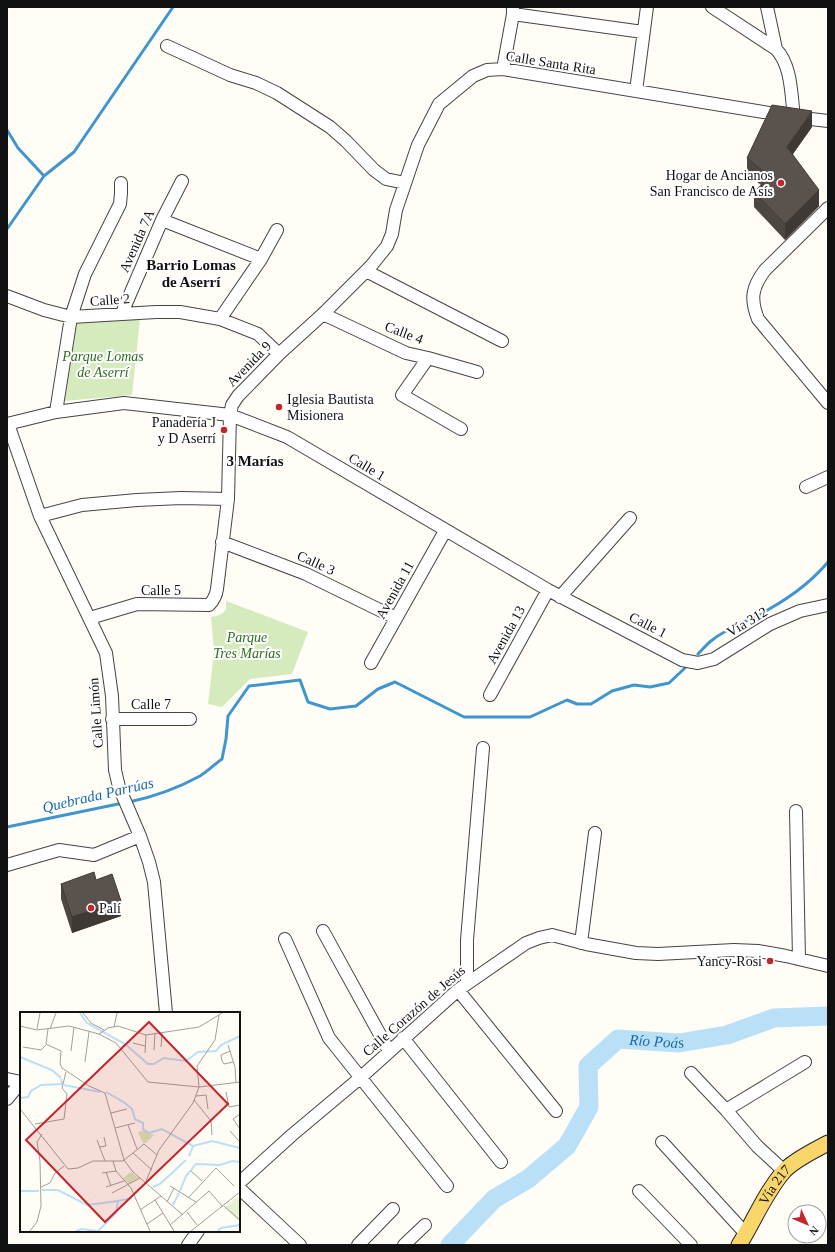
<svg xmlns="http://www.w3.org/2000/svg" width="835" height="1252" viewBox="0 0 835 1252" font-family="Georgia,serif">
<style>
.green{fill:#d5ebbd}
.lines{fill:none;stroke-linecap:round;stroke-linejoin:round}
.stream{stroke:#3f96cf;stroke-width:3}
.river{stroke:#b9e0f7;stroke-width:19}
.minor-casing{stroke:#444;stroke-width:14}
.major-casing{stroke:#222;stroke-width:17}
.minor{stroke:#fff;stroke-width:12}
.major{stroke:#f9d66b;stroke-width:15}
.wall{fill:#4d4742}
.shaded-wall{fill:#3f3936}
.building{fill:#5a524d;stroke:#3f3936}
.poi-dot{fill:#c4262e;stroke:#fff;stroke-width:1.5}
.labels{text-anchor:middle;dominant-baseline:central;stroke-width:4;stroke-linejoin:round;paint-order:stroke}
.street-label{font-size:14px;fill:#111;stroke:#fff}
.poi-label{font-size:14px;fill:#111;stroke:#fff;text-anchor:end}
.park-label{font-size:14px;font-style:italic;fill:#2f6b1f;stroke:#fff}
.neighbourhood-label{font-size:15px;font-weight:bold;fill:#111;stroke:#fff}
.water-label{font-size:15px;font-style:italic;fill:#1768a6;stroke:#fff}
.inset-river{fill:none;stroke:#b9e0f7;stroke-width:2}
.inset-road{fill:none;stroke:#a09f9a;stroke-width:1}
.view{fill:#c4262e;fill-opacity:0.15;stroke:#c4262e;stroke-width:2}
.inset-edge{fill:none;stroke:#111;stroke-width:2}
</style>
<rect width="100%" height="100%" fill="#fffdf5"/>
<!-- green -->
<path class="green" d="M140,319L132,395L64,401L76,321Z
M226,601L308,632L292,674L250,679L222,707L208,704L214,652L211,617C218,616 222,615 226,609Z"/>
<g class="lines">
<!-- stream -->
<path class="stream" d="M7,130L18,148L44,176L7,229
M44,176L74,152L173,7
M698,654C703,649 707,644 711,641C729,626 752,620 771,608C792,596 812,581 828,562
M129,802C153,797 178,788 200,776C208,771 215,764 222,759L226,739L228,716L249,686L300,680L308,702L330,709L356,706L378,689L395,682L464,717H530L567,700L577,704H591L612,691L634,685L650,687L669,683L685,668
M7,827L123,803"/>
<!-- river -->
<path class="river" id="s1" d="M450,1245L494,1199L528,1179L567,1146L589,1107L588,1066L618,1039L679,1043L727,1035L774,1018L828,1016"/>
<!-- minor casing -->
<g class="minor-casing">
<path id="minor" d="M712,7L776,49C792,66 791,95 794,117
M767,7L776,49
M513,14L643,32
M167,46L230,75L256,83L277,93L330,127L346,141L374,170L386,179L405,183
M503,69L513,14V7
M636,91L647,7
M828,208L765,270C752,287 750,299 758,319L828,403
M162,220L261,259
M366,271L502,341
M7,296L44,310L71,317L156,312H180L220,319L258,334L279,354
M122,313L162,220L182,181
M323,314L406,353L428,358L477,372
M220,319L261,259L277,230
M428,358L402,395L461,429
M56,412L71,317L85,274L120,204L121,193V183
M7,424L56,412L124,403L230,415L287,437L548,590L682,660L698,663L714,659L770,624L800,611L828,605
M8,424L40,516L106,653L112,696L115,770L119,787L140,836L149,862L154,882L166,1013
M806,487L828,477
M40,516L82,505L137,500L181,498L228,499
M222,542L306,574L396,618
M560,597L630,518
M90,618L137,604L209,605C214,600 216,596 217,589L228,499L230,415L232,405L238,396L279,354L323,314L371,266L387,246L392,234L396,210L418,145L439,104L473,76L487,70L503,69L794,117L828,121
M371,663L445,531
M490,695L548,590
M112,719H190
M796,811L799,959
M7,865L59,850L94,855L140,836
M323,931L389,1051
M285,939L329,1038L447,1186
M581,943L595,833
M467,983V940L483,748
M458,990L556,1111
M403,1038L501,1162
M691,1073L726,1110L757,1146L784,1171
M7,1079L21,1082L7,1099
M726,1110L805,1062
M662,1142L746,1234
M239,1183L292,1135L360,1078L458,990L526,943L539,938L552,935L586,944L636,953L658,954L734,950L758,951L786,956L828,966
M239,1188L300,1245
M639,1191L691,1245
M188,1245L198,1231
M358,1245L393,1209
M404,1245L425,1225"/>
</g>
<!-- major casing -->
<g class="major-casing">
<g id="major">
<path id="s2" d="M739,1245C754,1221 765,1193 784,1171C794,1160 815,1150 828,1143"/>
</g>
</g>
<!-- minor -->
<use href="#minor" class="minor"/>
<!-- major -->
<use href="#major" class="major"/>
</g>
<!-- wall -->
<path class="wall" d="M812,127L793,154L819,206L785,240L754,207V192L761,185L747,174V158Z
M96,880L121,916L72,933L61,899V884Z"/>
<!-- shaded-wall -->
<path class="shaded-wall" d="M812,111V127L787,162V147Z
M819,190V206L785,240V224Z
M121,901V916L72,933V917Z"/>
<!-- building -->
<path class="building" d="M772,105L812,111L787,147L819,190L785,224L754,192L770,177L747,158Z
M94,872L96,880L112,874L121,901L72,917L61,884Z"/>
<!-- markers -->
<g class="poi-dot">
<circle cx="781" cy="183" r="4"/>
<circle cx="279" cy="407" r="4"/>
<circle cx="224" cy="430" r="4"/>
<circle cx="91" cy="908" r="4"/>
<circle cx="770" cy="961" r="4"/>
</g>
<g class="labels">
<!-- street labels -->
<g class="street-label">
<text transform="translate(551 63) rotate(9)">Calle Santa Rita</text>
<text transform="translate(137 241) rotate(-66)">Avenida 7A</text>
<text transform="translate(110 300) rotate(-4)">Calle 2</text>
<text transform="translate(404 333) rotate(21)">Calle 4</text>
<text transform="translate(249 364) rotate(-46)">Avenida 9</text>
<text transform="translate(367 467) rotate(31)">Calle 1</text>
<text transform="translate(316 563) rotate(24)">Calle 3</text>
<text x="161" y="590">Calle 5</text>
<text transform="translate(395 590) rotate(-61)">Avenida 11</text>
<text transform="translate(747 622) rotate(-31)">Vía 312</text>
<text transform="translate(648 625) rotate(27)">Calle 1</text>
<text transform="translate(506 635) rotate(-61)">Avenida 13</text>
<text x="151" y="704">Calle 7</text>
<text transform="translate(96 713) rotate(-94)">Calle Limón</text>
<text transform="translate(414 1011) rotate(-41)">Calle Corazón de Jesús</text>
<text stroke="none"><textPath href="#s2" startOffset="70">Vía 217</textPath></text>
</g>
<!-- poi labels -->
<g class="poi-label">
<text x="773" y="175">Hogar de Ancianos<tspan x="773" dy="16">San Francisco de Asís</tspan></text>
<text x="287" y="399" text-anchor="start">Iglesia Bautista<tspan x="287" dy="16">Misionera</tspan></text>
<text x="216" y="422">Panadería J<tspan x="216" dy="16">y D Aserrí</tspan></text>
<text x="99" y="908" text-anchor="start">Palí</text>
<text x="762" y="961">Yancy-Rosi</text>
</g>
<!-- park labels -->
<g class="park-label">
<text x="103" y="356">Parque Lomas<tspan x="103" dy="16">de Aserrí</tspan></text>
<text x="247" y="637">Parque<tspan x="247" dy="16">Tres Marías</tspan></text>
</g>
<!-- neighbourhood labels -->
<g class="neighbourhood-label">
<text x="191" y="265">Barrio Lomas<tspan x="191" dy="17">de Aserrí</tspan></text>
<text x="255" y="461">3 Marías</text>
</g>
<!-- water labels -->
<g class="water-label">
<text transform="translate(98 795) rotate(-13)">Quebrada Parrúas</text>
<text stroke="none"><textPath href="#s1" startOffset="319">Río Poás</textPath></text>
</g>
</g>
<!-- overview -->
<g transform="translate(20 1012)">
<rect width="220" height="220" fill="#fffdf5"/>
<path d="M124,118L134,123L126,131H123L118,120ZM111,160L118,166L109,172L103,166Z" fill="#d5ebbd"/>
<path d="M217,185L220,189L218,209L205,196Z" fill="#e6f2cf"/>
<path class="inset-river" d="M60,1L67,11L105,32L128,52H134L144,46L166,49L178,40L196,39L201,33L220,24M0,45L32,58L41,66M44,73L80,80M86,80L105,91L112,97L115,107L123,111V117L129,121L142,117L173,134L169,144M0,86L8,85L11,79L21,73L42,72L41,67M173,134L192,129L220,136M133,175L140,172L166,148M22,178H38L67,193L98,189M0,179H19M160,179L166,164L176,152L200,153L212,149L220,150M153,193L159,181M56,219L62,217L77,219M78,219L96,201L98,189L112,186M198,219L201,216L220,213"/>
<path class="inset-road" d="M63,1L71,11L84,18M0,14L17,18L49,14L79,22L88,16L98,14L126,23L179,15L202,1M94,15L97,1M17,17L20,1M28,17L26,32L41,39L40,52L42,56L69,74L85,81L104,148L113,160L163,203M30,17L36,1M79,22L96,31L128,70L179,75L220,70M113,31L125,34M208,33L215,55L216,71M3,35L21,38L26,33M141,35L142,21M134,38L135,21M51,39L54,15M210,39L201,43L202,49L204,52L213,50M125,41L126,23M65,50L69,20M206,80L209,95L220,93M176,84L186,83L188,97M174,88L191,109L192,123M0,97L48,157L58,156L73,149H103L124,132L137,143M91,101L107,97M220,102L213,107L220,117M15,112L44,107L47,82L42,76L46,60M108,113L117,137M95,116L115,111M210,119L220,130M77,128L85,149M80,135L86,134L84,125M113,141L132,158M93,149L96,159L111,176L130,219M171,159L182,169M86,160L91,174M82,161L96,159M126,169L139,138L173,91L179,75L177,54L195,28L199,3M150,174L176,190M21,175L30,171L35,161L44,154M86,175L104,169M92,181L120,166M169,185L196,156L214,174M135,188L154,219M147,190L154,176M204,194L220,208M120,198L141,184M167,200L177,213M127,212L143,201M150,213L189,179L203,195M10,219L17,210L21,194L20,149L17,130L22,122M171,219L220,180"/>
<path class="view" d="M129,10L208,92L85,210L6,128Z"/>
<rect width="220" height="220" class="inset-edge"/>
</g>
<!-- border -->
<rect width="835" height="1252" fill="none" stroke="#111111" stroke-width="16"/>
<!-- north arrow -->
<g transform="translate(807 1224) rotate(134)"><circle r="19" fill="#ffffff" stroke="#a0a0a0"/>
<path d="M0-3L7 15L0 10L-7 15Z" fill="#c4262e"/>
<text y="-6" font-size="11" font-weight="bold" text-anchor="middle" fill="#111111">N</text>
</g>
</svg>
